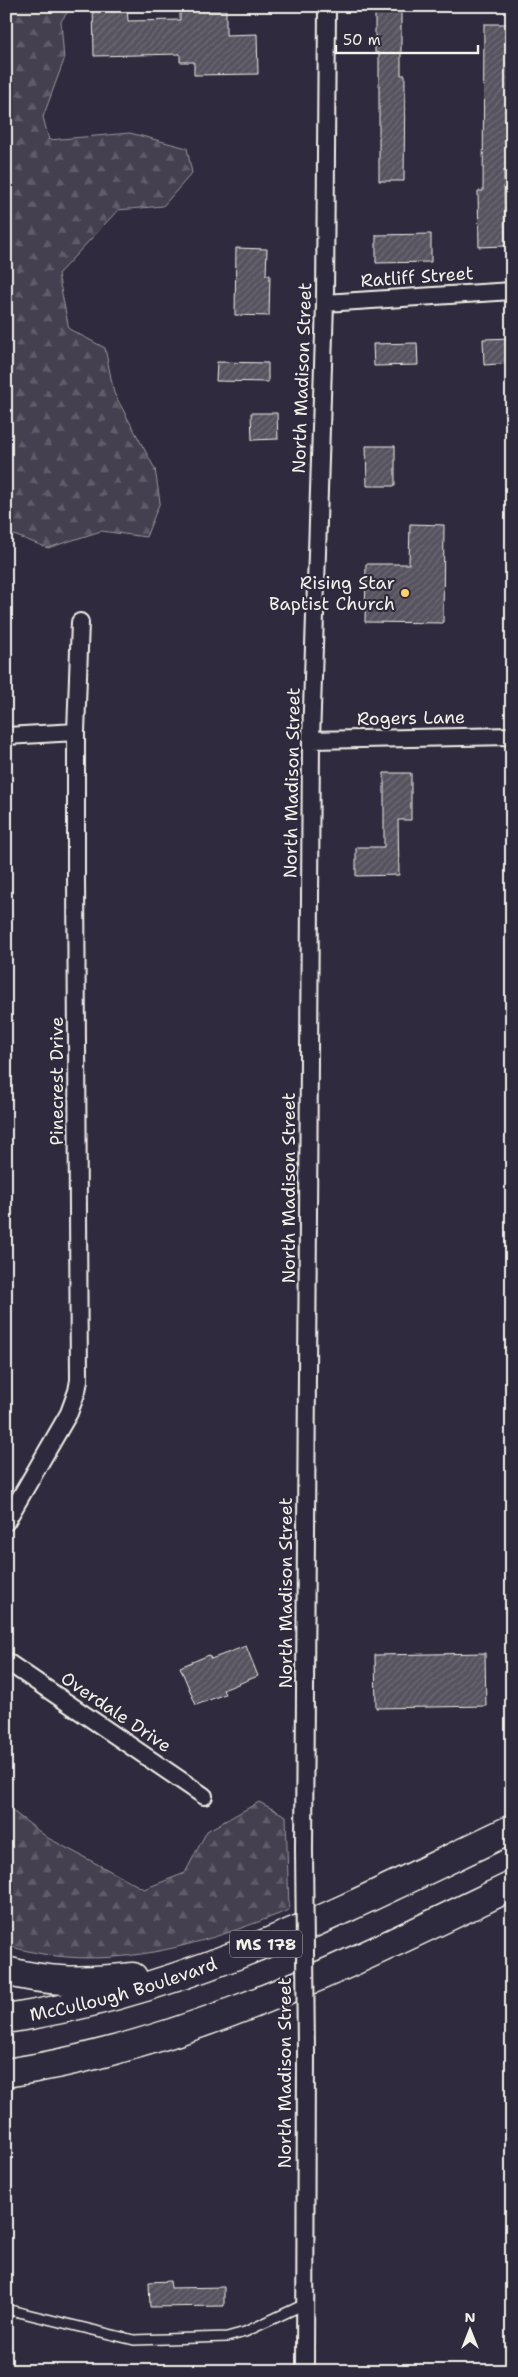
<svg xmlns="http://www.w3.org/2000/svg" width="518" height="2377" viewBox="0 0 518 2377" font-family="'Shantell Sans',sans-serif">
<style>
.forest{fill:url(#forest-firs);stroke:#9c989c}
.building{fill:url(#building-hatch);stroke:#f4f1e8}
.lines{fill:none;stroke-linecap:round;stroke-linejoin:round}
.service-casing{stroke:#f4f1e8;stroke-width:12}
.minor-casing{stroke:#f4f1e8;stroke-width:20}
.motorway-casing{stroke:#f4f1e8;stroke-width:31}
.service{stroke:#2f2a3d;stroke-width:9}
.minor{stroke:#2f2a3d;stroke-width:16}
.motorway{stroke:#2f2a3d;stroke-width:28}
.minor-bridge-casing{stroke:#f4f1e8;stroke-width:20;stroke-linecap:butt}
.minor-bridge{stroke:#2f2a3d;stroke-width:16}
.poi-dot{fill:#ffd166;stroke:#2f2a3d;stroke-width:2}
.labels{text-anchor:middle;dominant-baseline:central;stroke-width:4.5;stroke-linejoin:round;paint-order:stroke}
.shield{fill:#2f2a3d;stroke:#b9b5b5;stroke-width:1}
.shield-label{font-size:16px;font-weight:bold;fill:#f4f1e8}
.street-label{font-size:18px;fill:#f4f1e8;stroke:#2f2a3d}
.poi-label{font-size:18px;fill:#f4f1e8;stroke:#2f2a3d;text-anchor:end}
</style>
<defs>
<pattern id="forest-firs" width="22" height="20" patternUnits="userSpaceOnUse" patternTransform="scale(1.25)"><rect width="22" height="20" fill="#454050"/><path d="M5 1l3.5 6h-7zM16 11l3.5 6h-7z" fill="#605c69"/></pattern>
<pattern id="building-hatch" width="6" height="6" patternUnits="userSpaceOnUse" patternTransform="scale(1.25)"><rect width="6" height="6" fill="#56525f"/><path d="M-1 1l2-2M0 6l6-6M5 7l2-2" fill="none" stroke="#6f6b76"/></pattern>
</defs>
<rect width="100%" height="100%" fill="#2f2a3d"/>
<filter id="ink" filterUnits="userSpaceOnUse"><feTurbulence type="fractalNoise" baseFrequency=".02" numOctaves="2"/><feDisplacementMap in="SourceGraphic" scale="10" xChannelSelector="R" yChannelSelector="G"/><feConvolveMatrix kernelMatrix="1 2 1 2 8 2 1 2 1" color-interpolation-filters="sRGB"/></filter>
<g filter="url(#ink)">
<!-- forest -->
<path class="forest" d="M6,6H72L61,21L64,60L43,117L49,140L130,133L187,148L192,173L163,206L118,210L58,274L69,329L105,348L114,393L155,469L160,502L146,537L101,531L48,548L6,532Z
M259,1802L286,1816L289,1910C199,1946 102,1976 6,1945V1806L48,1838L144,1889L185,1873L207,1831Z"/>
<!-- building -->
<path class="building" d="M93,6H127L128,21L180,20V6H202V11L226,10V35L257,34L258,74L194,75V62H180V54L94,56Z
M375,11H401V75H405L404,181H379V53H375Z
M484,24H511L509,170H504L505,246L479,247L478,191H483Z
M431,234V262L376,263V235Z
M236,248L267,249L266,275H270L269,316L235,315Z
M512,338V363L484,365L483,339Z
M417,343L418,365L374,366L373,344Z
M217,362L268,363V382L216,381Z
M251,413H277L278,439L252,440Z
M366,446H395V486H367Z
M410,524L444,525L443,623L365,622L366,564H409Z
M384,773H411V820H398L399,875L356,876V847H384Z
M246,1646L258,1676L223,1690L225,1694L196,1705L180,1667L209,1655L211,1659Z
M485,1653L486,1706L376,1708L375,1655Z
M170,2281L171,2288L224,2287V2306L150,2307L149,2282Z"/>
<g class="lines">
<!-- service casing -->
<g class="service-casing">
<path id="service" d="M6,2309L134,2340L227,2337L245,2332L305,2304"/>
</g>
<!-- minor casing -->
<g class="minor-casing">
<path id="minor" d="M325,303L512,291
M6,736L76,732
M311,740L512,736
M6,1522L69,1413L77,1391L79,1380L76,876V732L80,622
M6,1661L204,1796
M304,1850L311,740L325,303L327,6
M305,2371L306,2052"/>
</g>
<!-- motorway casing -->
<g class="motorway-casing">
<g id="motorway">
<path d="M6,1971C49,1983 89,1982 133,1977"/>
<path id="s1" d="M6,2019C189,1992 348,1907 512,1829"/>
<path d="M6,2073C187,2046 349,1964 512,1886"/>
</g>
</g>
<!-- service -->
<use href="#service" class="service"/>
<!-- minor -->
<use href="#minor" class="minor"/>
<!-- motorway -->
<use href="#motorway" class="motorway"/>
<!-- minor-bridge casing -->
<g class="minor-bridge-casing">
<path id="minor-bridge" d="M304,1850L306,2052"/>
</g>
<!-- minor-bridge -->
<use href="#minor-bridge" class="minor-bridge"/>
</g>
</g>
<!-- markers -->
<circle class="poi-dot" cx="405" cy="593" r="5"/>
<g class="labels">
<!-- shield labels -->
<rect class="shield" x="230" y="1930.5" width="72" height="27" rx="4"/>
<g class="shield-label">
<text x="266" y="1944">MS 178</text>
</g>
<!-- street labels -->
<g class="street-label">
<text transform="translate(417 277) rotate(-4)">Ratliff Street</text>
<text transform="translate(302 378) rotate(-88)">North Madison Street</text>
<text transform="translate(411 718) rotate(-1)">Rogers Lane</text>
<text transform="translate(292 783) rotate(-89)">North Madison Street</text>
<text transform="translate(57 1081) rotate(-90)">Pinecrest Drive</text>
<text transform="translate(289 1188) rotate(-90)">North Madison Street</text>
<text transform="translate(286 1593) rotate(-90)">North Madison Street</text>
<text transform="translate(116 1712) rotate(34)">Overdale Drive</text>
<text stroke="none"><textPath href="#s1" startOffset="121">McCullough Boulevard</textPath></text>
<text transform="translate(285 2073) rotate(-90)">North Madison Street</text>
</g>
<!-- poi labels -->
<g class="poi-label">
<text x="395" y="583">Rising Star<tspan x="395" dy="21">Baptist Church</tspan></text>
</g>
</g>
<!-- margin -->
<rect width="518" height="2377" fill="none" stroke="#2f2a3d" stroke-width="25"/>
<rect x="12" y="12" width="493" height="2352" fill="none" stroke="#f4f1e8" stroke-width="2" filter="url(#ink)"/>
<!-- north arrow -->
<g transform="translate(470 2330)" stroke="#2f2a3d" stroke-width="4" paint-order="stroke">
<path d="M0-4L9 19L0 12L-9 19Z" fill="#f4f1e8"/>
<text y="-8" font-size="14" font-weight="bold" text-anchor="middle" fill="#f4f1e8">N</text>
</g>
<!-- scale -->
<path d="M336 45v8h142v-8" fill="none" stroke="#f4f1e8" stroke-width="2.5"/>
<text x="343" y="45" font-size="15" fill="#f4f1e8" stroke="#2f2a3d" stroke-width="4" paint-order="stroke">50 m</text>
</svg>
